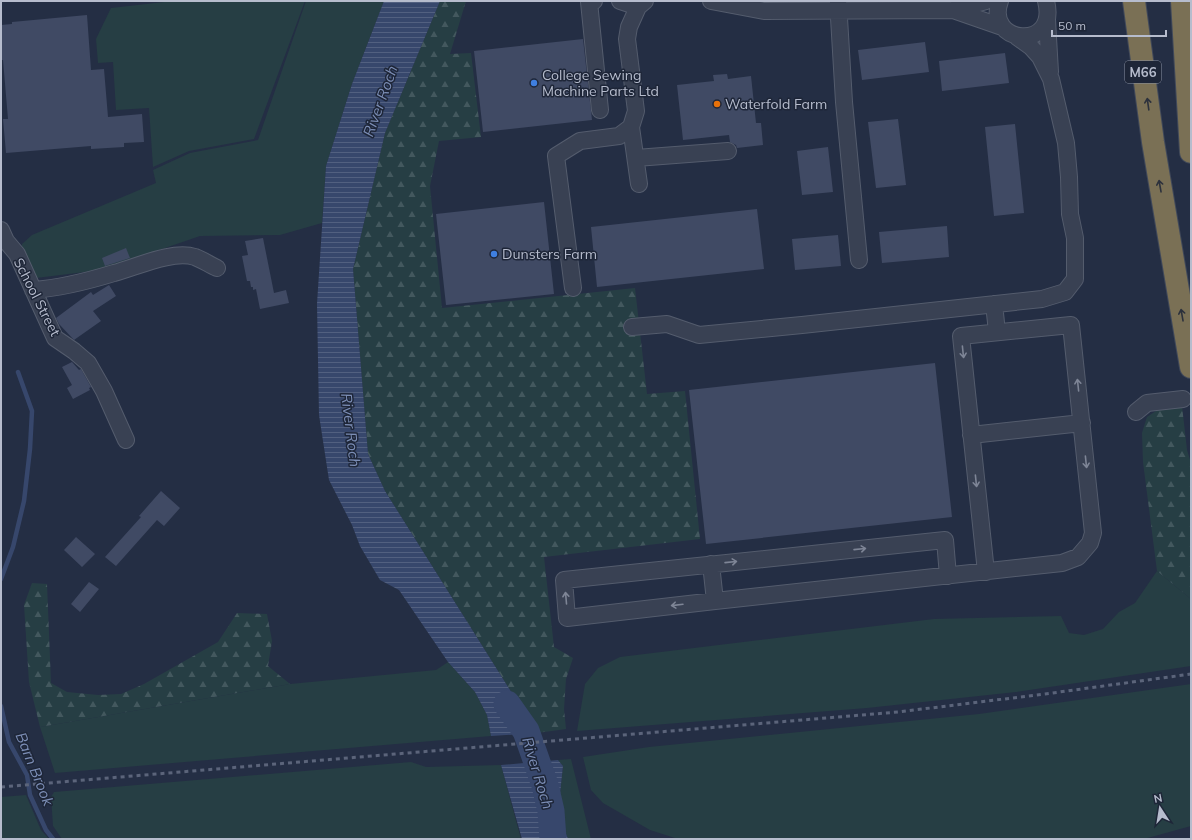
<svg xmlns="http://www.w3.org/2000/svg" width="1192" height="840" viewBox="0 0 1192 840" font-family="Mulish,sans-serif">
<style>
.grass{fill:#263e44}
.forest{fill:url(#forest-firs)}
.water{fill:url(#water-rules)}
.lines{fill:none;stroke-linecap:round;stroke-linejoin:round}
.stream{stroke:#37476c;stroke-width:4.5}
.river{stroke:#37476c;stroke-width:27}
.building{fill:#404a64}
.minor-casing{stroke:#545c6d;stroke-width:18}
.highway-casing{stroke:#41495a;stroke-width:24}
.minor{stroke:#394153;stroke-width:16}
.highway{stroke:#7a7055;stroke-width:22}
.rail{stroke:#5b647a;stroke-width:3;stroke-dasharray:4 4;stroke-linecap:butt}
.oneway{stroke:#2c313c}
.oneway2{stroke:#7e8596}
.shop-dot{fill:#3f7fe0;stroke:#1e2638;stroke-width:1.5}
.food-dot{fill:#e8710a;stroke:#1e2638;stroke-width:1.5}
.labels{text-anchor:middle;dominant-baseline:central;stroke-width:3;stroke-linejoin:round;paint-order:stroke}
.shield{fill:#1e2638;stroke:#888fa0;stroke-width:1}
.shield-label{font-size:13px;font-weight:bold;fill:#b6bccd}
.poi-label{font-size:14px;fill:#b6bccd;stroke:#1e2638;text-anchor:start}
.street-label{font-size:14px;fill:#b6bccd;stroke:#1e2638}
.water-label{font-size:15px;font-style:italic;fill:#7c8eb6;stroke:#1e2638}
</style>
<defs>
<pattern id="forest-firs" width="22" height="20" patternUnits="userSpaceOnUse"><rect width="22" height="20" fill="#263e44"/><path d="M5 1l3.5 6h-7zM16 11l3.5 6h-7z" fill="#43585e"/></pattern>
<pattern id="water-rules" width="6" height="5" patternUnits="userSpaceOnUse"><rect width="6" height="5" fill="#37476c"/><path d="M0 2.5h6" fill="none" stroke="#526080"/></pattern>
</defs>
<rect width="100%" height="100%" fill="#242e44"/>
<!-- grass -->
<path class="grass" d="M173,1H305L254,139L189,151L153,167L149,108L116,110L113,62L98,63L96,39L111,8Z
M306,1H384L352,84L326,166L322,223L280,235L200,236L101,270L36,278L21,251L22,244L32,235L156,183L153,170L190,153L258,140Z
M1157,571L1191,599V666L1016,692L867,708L577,731L585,684L598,668L620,657L934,619L1061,616L1069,633L1084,635L1103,629L1119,612L1135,603Z
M448,662L475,692L487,715L491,736L55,773L40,727L290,684L436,670Z
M1191,684V826L1144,839H678L650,830L603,803L591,790L583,757L649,747L979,714Z
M571,759L591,839H568L558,813L563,766L558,760Z
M411,762L426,767L501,765L521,839H62L53,826L51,797L54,792Z
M26,795L41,830L49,839H1V797Z"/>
<!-- forest -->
<path class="forest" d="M440,1H466L450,54L471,53L481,137L439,141L430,186L442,308L635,288L647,394L685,391L700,539L544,557L554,647L573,658L566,679L564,709L566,729L537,733L385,491L368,454L353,269L385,133Z
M1182,406L1187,450L1191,463V599L1157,571L1143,462L1142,433L1147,417L1159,409Z
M32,583L47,584L51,683L67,692L98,695L121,694L144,684L218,642L237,613L267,614L272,641L268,666L290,684L40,727L29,682L24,605Z"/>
<!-- water -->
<path class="water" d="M384,1H440L385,133L353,269L368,454L385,491L537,733L491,736L487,715L475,692L448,662L399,590L380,580L360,546L352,525L329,480L319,415L317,304L326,166L352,84Z
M558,760L563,766L558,813L568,839H522L501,765Z"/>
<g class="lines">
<!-- stream -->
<path class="stream" d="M1,579L13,547L24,501L30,449L32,411L18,372
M1,706L9,742L27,775L30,795L46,830L53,839"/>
<!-- river -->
<path class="river" d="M507,704L526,731L545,785L551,811L553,839"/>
</g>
<!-- building -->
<path class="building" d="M87,15L91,70L104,69L108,117L142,114L144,142L124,143V147L91,149V146L6,153L3,119H8L3,60H1V25L12,24V22Z
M583,39L592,120L483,132L474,51Z
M925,42L929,72L862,80L858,50Z
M1005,53L1009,83L942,91L939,61Z
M727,74L728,79L751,76L756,123H761L763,145L737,148L736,145L730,142L729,135L683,140L677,85L714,81L713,75Z
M898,119L906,185L876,188L868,122Z
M1015,124L1024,213L994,216L985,127Z
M828,147L833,192L802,195L797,151Z
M544,202L554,294L446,305L436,214Z
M757,209L764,269L597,287L591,227Z
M947,226L949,257L882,263L879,232Z
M838,235L841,266L795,270L792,239Z
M263,238L274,293L286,290L289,303L260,309L256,289L253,290V287H251L250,281H247L242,256L248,255L245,241Z
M126,248L130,258L105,266L102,258Z
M109,285L116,296L93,311L101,321L74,340L59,324L56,318L91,292L93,295Z
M72,362L79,370L81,369L91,387L89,388L90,390L73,399L67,388L72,385L62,367Z
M935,363L952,517L706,544L689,390Z
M161,491L180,508L164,526L157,520L116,566L105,557L141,517L139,516Z
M76,537L95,554L82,567L64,550Z
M89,582L99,589L80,612L71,604Z"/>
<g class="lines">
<!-- minor casing -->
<g class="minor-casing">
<path id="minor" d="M594,1L589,2L600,110
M620,1L638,7
M711,1L764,11L953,10L986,1
M838,1L844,102L859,260
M1000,1C984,44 1059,52 1046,1
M953,10L1002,27
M1047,20L1050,72
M631,127L639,184
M636,158L728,151
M1,230L6,241L17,254L55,338L74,351L88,363L104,391L126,440
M573,288L556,156L580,141L619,136L631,127L636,111L627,39L629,27L638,7L645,1
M33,290C61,288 88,281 114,273C137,267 172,250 195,257C203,260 210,265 217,268
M994,304L997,332
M632,327L667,324L699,335L802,325L1042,299L1065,292L1075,279V238L1070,214L1069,177L1066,143L1051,79L1040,57L1031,47L1017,37
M1136,412L1147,403L1183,399
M971,435L1082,423
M711,564L715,601
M948,576L945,540L564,580L567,618L715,601L1062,563L1078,557L1090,543L1093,533L1071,325L961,336L986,572"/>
</g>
<!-- highway casing -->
<g class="highway-casing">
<path id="highway" d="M1134,1L1153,142L1191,367
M1182,1L1191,152"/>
</g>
<!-- minor -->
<use href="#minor" class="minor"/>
<!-- highway -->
<use href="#highway" class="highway"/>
<!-- rail -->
<path class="rail" d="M1,787L898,712L1045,694L1191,674"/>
</g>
<!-- one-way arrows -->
<defs><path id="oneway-shaft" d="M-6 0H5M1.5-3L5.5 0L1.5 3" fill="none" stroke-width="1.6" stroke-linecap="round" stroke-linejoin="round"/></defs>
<g class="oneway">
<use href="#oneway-shaft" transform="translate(1148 104) rotate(-98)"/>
<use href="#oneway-shaft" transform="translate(1160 186) rotate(-100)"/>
<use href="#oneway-shaft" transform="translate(1182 315) rotate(-100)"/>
</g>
<g class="oneway2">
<use href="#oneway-shaft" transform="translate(963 352) rotate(84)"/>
<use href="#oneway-shaft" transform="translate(1078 385) rotate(-96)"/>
<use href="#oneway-shaft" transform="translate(1086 462) rotate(84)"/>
<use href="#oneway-shaft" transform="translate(976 481) rotate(84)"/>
<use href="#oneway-shaft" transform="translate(860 549) rotate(-6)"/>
<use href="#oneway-shaft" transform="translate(731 562) rotate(-6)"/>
<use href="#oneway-shaft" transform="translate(566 598) rotate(-95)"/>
<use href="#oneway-shaft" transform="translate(677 605) rotate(173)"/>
</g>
<!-- markers -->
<g class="shop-dot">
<circle cx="534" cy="83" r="4"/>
<circle cx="494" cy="254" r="4"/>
</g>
<circle class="food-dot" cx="717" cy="104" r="4"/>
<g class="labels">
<!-- shield labels -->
<rect class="shield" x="1125" y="61" width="36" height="22" rx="3"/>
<g class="shield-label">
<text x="1143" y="72">M66</text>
</g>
<!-- poi labels -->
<g class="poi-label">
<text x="542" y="75">College Sewing<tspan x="542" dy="16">Machine Parts Ltd</tspan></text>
<text x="725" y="104">Waterfold Farm</text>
<text x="502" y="254">Dunsters Farm</text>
</g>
<!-- street labels -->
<g class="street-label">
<text transform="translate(37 297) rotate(63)">School Street</text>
</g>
<!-- water labels -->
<g class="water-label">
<text transform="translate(380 101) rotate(-70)">River Roch</text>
<text transform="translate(351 430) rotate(83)">River Roch</text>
<text transform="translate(35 769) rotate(68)">Barn Brook</text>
<text transform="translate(538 773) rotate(73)">River Roch</text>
</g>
</g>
<!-- border -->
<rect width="1192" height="840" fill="none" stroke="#b6bccd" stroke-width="4"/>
<!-- north arrow -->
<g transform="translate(1160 808) rotate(348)" stroke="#1e2638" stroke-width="3" paint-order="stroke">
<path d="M0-3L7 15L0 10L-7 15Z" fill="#b6bccd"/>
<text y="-6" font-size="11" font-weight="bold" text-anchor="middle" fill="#b6bccd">N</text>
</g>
<!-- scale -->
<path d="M1052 30v6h114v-6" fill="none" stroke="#b6bccd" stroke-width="2"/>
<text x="1058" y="30" font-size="12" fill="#b6bccd" stroke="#1e2638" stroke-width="3" paint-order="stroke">50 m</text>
</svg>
